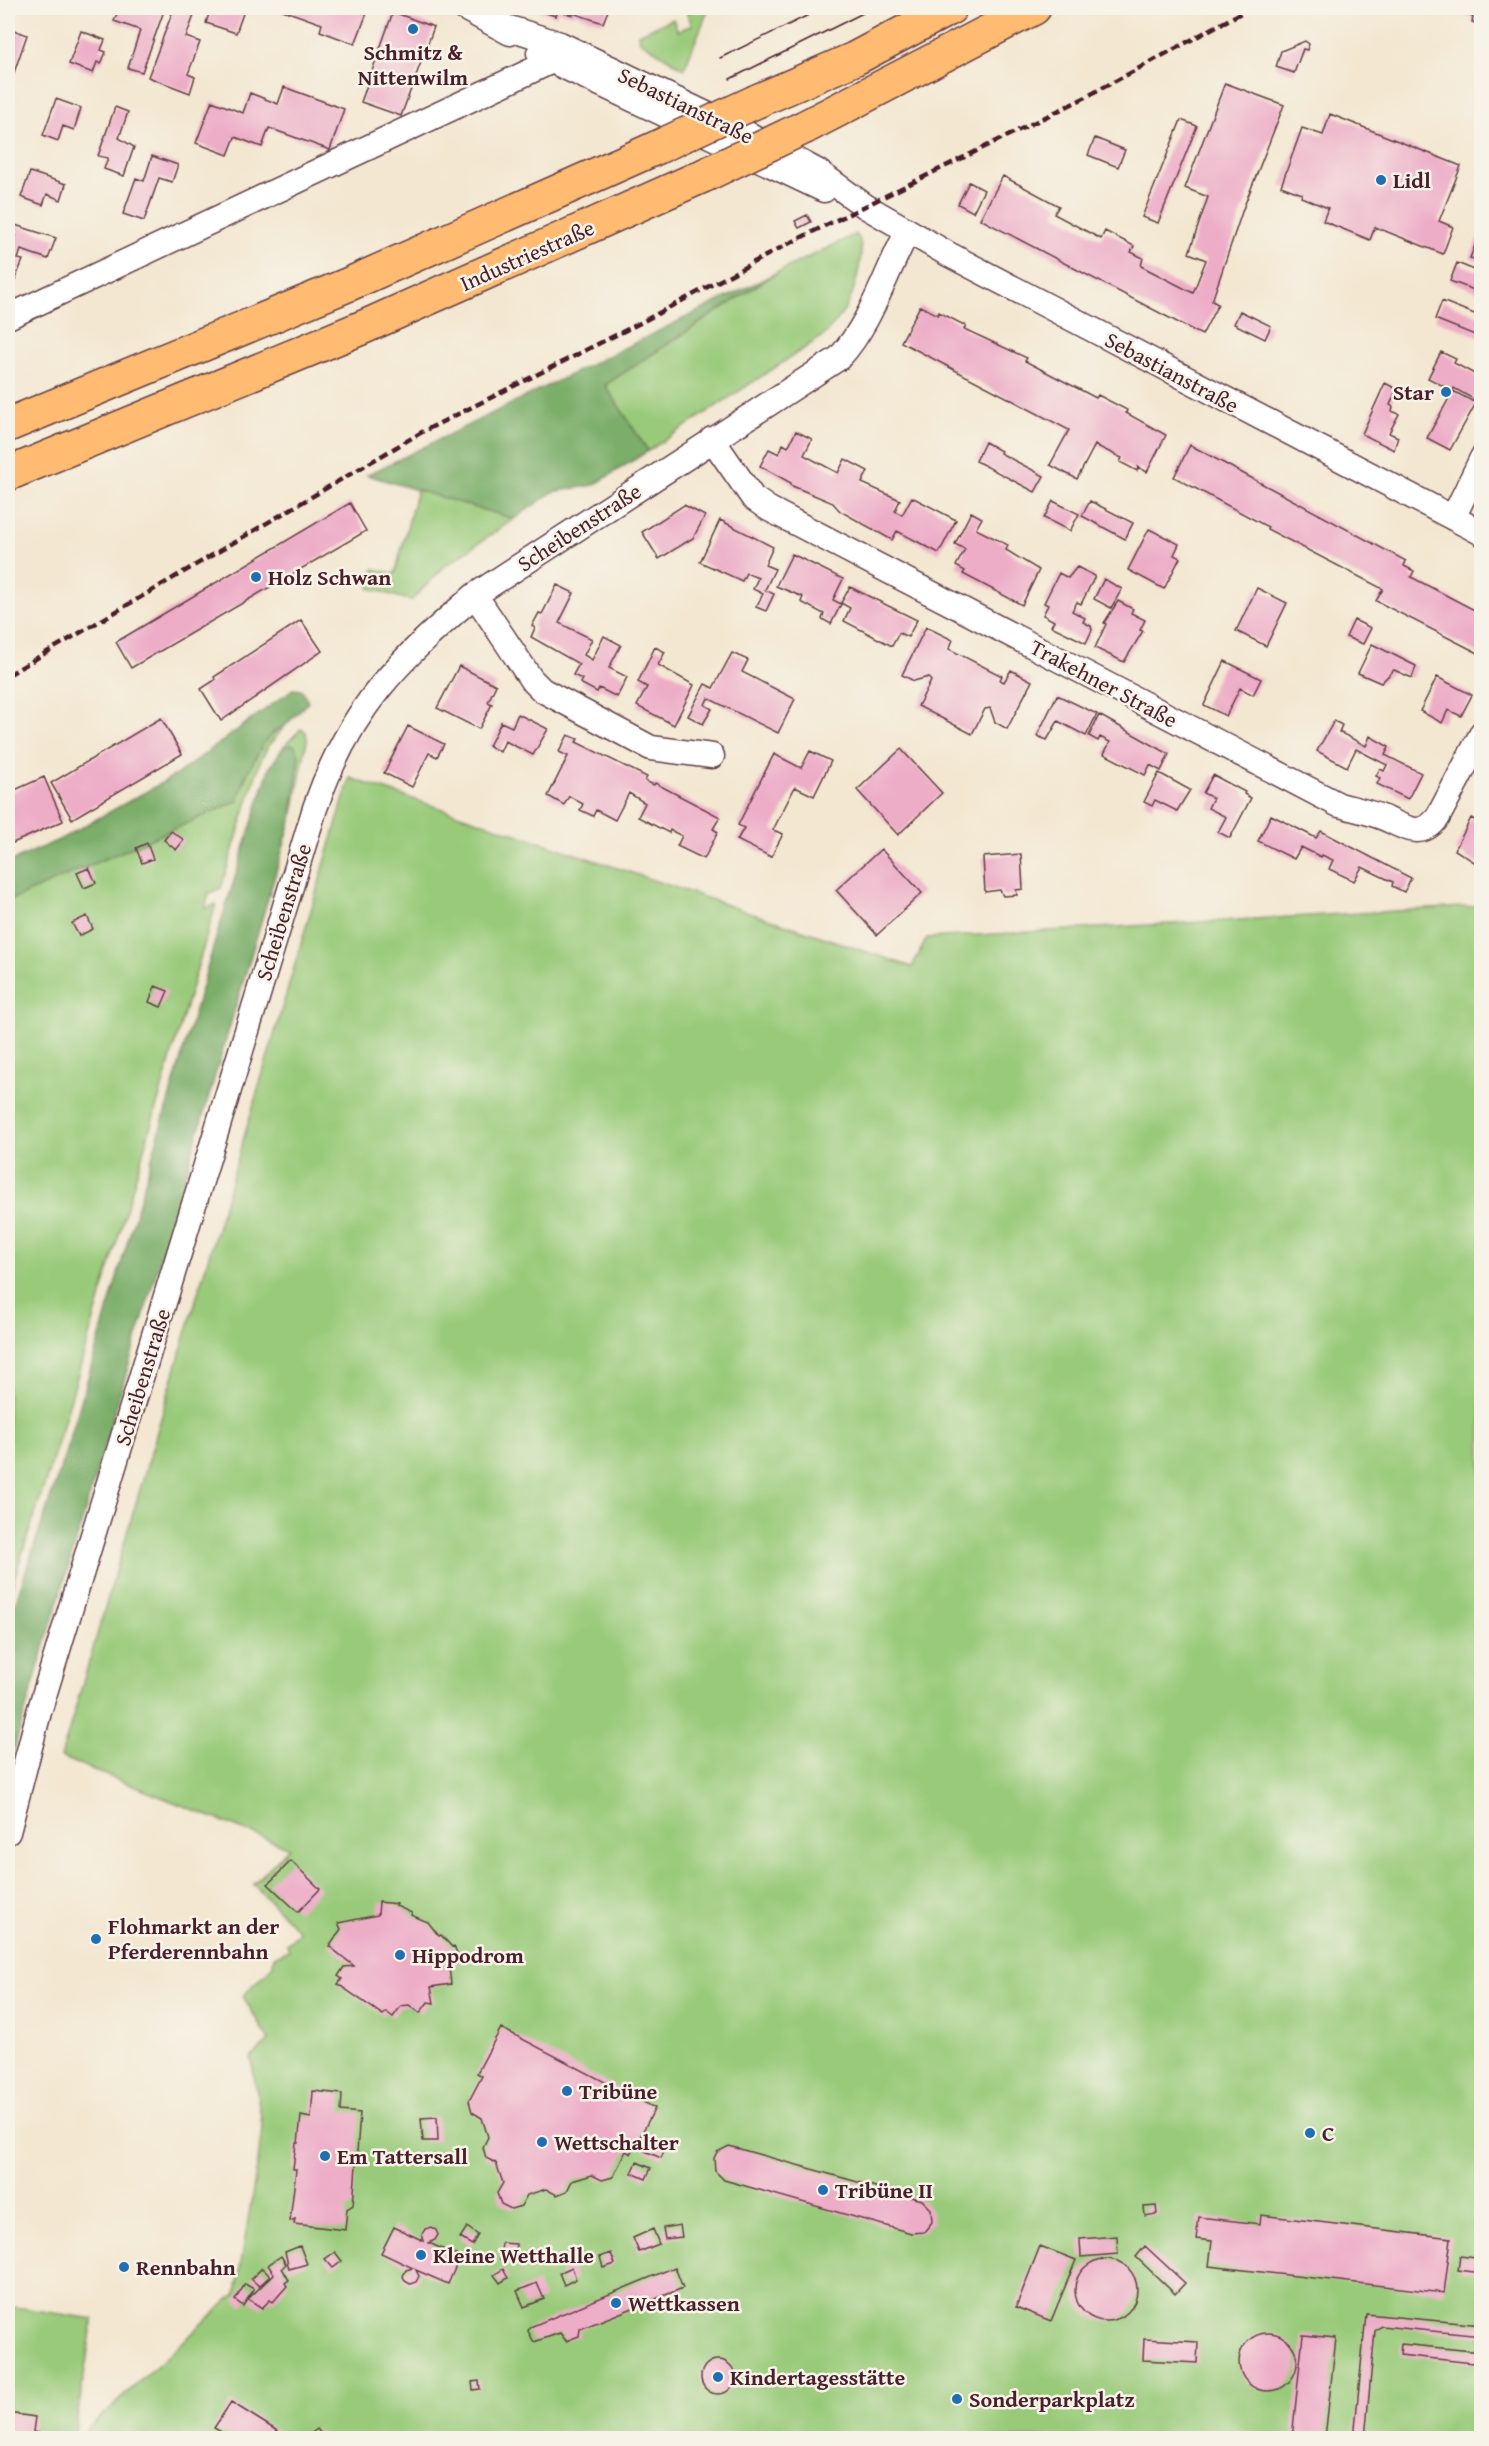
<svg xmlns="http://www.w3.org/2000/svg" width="1489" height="2446" viewBox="0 0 1489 2446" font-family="'Gentium Book Plus',serif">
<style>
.green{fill:#99ca79;stroke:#727452;stroke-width:1.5}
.forest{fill:#7aae69;stroke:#62664a;stroke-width:1.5}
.building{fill:#edadc7}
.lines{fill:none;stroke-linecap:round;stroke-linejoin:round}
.minor-casing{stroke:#633d44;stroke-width:27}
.highway-casing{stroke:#633d44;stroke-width:36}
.minor{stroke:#fff;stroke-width:24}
.highway{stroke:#febb71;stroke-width:33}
.tram{stroke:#4a1f2b;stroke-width:1.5}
.rail{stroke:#4a1f2b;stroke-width:4.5;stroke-dasharray:9 4.5;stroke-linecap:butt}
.highway-bridge-casing{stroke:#633d44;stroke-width:36;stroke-linecap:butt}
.highway-bridge{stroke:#febb71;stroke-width:33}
.poi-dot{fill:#1f6fb2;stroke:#f7f3e8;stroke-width:2}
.labels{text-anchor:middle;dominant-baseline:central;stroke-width:5;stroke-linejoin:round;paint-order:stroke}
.poi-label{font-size:22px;font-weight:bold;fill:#4a1f2b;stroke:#f7f3e8;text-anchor:start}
.street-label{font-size:22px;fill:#4a1f2b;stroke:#f7f3e8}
</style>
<rect width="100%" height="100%" fill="#f7f3e8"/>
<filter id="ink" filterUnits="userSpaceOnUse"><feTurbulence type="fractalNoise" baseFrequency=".0167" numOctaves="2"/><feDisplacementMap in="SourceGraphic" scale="12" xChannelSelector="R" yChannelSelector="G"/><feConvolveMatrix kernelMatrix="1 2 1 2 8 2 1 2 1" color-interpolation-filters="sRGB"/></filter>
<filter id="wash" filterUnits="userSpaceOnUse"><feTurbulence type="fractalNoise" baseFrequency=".008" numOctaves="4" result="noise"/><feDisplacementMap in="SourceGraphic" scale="24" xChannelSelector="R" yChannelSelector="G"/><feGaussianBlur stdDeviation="1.35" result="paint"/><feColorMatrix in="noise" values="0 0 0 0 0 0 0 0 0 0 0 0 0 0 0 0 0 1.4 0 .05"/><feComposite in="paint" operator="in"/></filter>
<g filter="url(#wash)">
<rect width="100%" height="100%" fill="#f3e7d1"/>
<!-- green -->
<path class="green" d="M698,8H709L684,69L640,41L638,34L673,19L678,31L692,25L687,13Z
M856,234C868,245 855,287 849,302C843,315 833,326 823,336L648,451L605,385L776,273Z
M417,490L514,519L445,566L411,601L369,588L374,569L395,574Z
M286,725L268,746L260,762L221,888L209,893L205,909L216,904L55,1452L8,1598V901L238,801C247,772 257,740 286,725Z
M301,729L306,732L307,740L292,818L299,754L284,746Z
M350,778L912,967L927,938L1481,906V2438H78L236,2293L263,2130L251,2057L269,2041L243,1996L273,1965L274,1957L289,1950L287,1944L300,1932L253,1884L289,1848L61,1757Z
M8,2306L93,2319L74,2438H8Z"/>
<!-- forest -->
<path class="forest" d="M776,273L605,385L648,451L594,485L553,492L514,519L367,475Z
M293,689L302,690L308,702L286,725L274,731L263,745L245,777L238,801L8,901V863L61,839L176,775Z
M294,745L299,754L292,818L8,1769V1624L68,1446L216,938L269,769L284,746Z"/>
<g id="blocks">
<!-- building -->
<path class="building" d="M114,8H165L142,72L128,68L140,30L114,21L118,11Z
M174,8L188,13L190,8L196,10L186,37L200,42L188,74L195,77L190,93L148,77Z
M203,8H245L236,33L206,23L210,10Z
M277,8H369L355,44L320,31L322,24Z
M530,8H609L603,23L573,13V15L558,11L556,16Z
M1445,8H1482V25L1472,22L1473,17Z
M393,12L434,27L401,116L361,102Z
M8,28L27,35L8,90Z
M81,31L105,40L101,50L106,52L101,64L97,62L93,73L69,64Z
M1305,41L1309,44L1307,50L1303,49L1294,73L1276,67L1281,51Z
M1225,83L1284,105L1243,209L1212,301L1218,304L1202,335L980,219L1003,176L1059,206L1054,214L1101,239L1105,231L1134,246L1131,252L1143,258L1141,266L1193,293L1206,260L1189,253L1208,197L1185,188Z
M284,87L344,109L330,150L269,128L262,147L235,137L228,155L196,143L212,101L243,113L250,93L278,104Z
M56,99L81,108L74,130L63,126L58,141L43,135Z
M115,107L128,112L119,138L134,147L124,176L104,169L108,158L98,156Z
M1330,114L1461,166L1439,221L1453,227L1443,254L1375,227L1370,240L1323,221L1328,208L1301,197L1302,194L1281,186L1302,128L1323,135Z
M1181,120L1197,126L1158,223L1142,217Z
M1095,138L1125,150L1118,167L1088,155Z
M152,156L178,165L172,182L159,178L144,221L123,214L136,178L144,181Z
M30,172L66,184L61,200L47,194L43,205L21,197Z
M969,182L984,190L973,212L958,204Z
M807,215L811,222L799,228L795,221Z
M15,225L56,238L48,259L21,250L18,259L23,260L15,280L8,279V251L16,236L11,234Z
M1481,230H1482V262L1470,258Z
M1457,263L1482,273V293L1450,281Z
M1442,301L1482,317V338L1435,319Z
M920,306L938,315L939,312L966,326L964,329L1027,358L1025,361L1096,398L1098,395L1127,410L1126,413L1166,435L1147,472L1138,467L1137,471L1120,462L1122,458L1095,445L1077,479L1050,465L1069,430L901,342Z
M1240,311L1271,326L1265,339L1234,324Z
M1441,352L1456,359L1454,363L1482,378V397L1478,404L1477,401L1454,388L1453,391L1428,378Z
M1385,383L1397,389L1390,405L1393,407L1392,411L1399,414L1389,433L1398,437L1394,450L1362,434Z
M1453,391L1476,403L1450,450L1427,438Z
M796,431L812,439L804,455L838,473L845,459L868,471L862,483L900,500L895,511L902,515L912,497L956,520L939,553L897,531L892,540L840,511L833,503L790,485L791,483L760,466L769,449L779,454L783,444L788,447Z
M985,442L1001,451L1000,453L1044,476L1035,492L976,461Z
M1190,445L1406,561L1404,566L1414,571L1411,577L1482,614V655L1376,601L1383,589L1267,529L1268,527L1174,477Z
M1053,501L1079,514L1070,531L1044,518Z
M1090,501L1133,523L1125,539L1082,516Z
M350,503L366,531L131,668L116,642Z
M684,505L705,516L693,538L659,559L642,532Z
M971,512L982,518L976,529L1008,545L1006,550L1039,570L1022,605L963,574L965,571L956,566L965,549L955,544Z
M720,520L773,547L765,565L775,569L765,590L774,594L766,611L756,607L763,594L753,589L758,578L746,573L742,581L700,562Z
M1149,529L1179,544L1174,555L1180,558L1164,589L1128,570Z
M792,554L843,579L833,600L841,604L831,624L822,619L824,614L801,602L803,597L776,586Z
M1077,567L1095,576L1081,604L1077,602L1072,611L1085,618L1083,622L1091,626L1092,630L1086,643L1051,626L1054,621L1043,615L1048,605L1044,603L1059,573L1068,578Z
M1104,579L1122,589L1111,608L1094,599Z
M557,585L574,593L559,623L592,639L584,655L592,660L604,636L621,645L609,668L627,677L617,697L599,688L597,692L580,683L582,679L573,675L579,664L531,637L535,628L532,626L539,613L542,614Z
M850,587L917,620L908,637L899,633L892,646L844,621L850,608L841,603Z
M1257,588L1287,603L1266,646L1236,631Z
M1118,601L1133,609L1131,613L1145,620L1140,630L1143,631L1124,662L1095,648L1106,624L1104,623Z
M301,620L322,651L221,721L201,689L215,680L214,677Z
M1354,620L1371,628L1363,644L1346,637Z
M926,627L953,640L949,649L1002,676L1000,680L1004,682L1011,670L1032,681L1007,729L995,722L990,708L985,709L972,734L918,706L931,681L929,677L914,681L902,675Z
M1372,644L1416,666L1412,678L1394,670L1381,683L1358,673Z
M655,647L665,652L658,665L694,685L674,725L637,706L647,687L638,682Z
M732,653L748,660L742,672L795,699L778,733L708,698L705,705L712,709L703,724L688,716L705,684L713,688Z
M1225,661L1261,679L1253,695L1240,688L1226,716L1204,705Z
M459,666L496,685L488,702L492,704L479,729L437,708Z
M1437,677L1472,695L1461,716L1448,710L1442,723L1420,711Z
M1057,695L1097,714L1086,736L1058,721L1047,740L1037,736Z
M518,714L548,729L533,755L505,741L500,752L489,746L501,722L512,727Z
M1099,715L1169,754L1161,771L1150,765L1145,775L1104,754L1110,742L1100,737L1098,741L1089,736Z
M161,718L182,754L72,819L51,783Z
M1334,721L1342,725L1339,732L1366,746L1370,736L1389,747L1385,755L1421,773L1408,799L1377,784L1380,778L1376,776L1380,769L1384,771L1387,765L1356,749L1347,767L1317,751Z
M408,726L444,744L437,757L429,753L412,787L384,773Z
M568,735L578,739L576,742L647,777L645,781L654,785L655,783L720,817L713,829L718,832L704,859L677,846L682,836L670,830L669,833L638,817L645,803L629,793L615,820L596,810L593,816L580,810L583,804L569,796L564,805L548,796L568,756L559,752Z
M901,749L942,793L898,835L857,790Z
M810,751L831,761L814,796L795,787L773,830L783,834L771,857L737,840L744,828L738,825L774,754L801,768Z
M1159,773L1190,790L1177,811L1155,800L1152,806L1144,802Z
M1213,775L1245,792L1244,794L1251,798L1230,838L1218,832L1226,817L1208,808L1213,798L1203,793Z
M44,777L63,821L8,845V793Z
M1271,815L1316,838L1321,831L1411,878L1404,892L1392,886L1393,882L1362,867L1354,881L1329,869L1333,860L1322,855L1321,857L1301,847L1294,859L1258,841Z
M1471,818L1482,824V867L1455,850Z
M171,831L184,840L176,850L164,840Z
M147,843L153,859L142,863L136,848Z
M881,849L922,893L877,935L836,890Z
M1021,854L1023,889L1016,890L1017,895L1003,896L1000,890L985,892L983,857Z
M89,868L96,883L84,888L77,873Z
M87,916L93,929L79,936L72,923Z
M155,986L168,991L161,1007L149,1002Z
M291,1861L320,1889L298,1912L268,1884Z
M379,1902L397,1904L396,1906L412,1913L411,1915L428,1922L439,1936L441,1935L452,1947L454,1946L461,1962L449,1967L451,1984L431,1987L434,2003L428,2002L420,2013L409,2005L401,2006L393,2017L386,2012L383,2015L338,1984L342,1979L338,1976L344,1967L354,1966L329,1946L341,1929L338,1923L378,1915Z
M501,2028L655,2108L631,2154L626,2151L613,2177L602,2180L592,2175L572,2181L567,2191L557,2195L546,2189L527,2195L521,2206L511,2209L501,2204L497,2193L503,2183L496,2163L486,2158L483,2147L488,2137L482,2118L472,2112L469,2101L482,2076L477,2073Z
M313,2091L342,2094L341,2111L360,2113L353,2205L347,2209L345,2230L294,2224L295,2219L290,2221L296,2169H293L296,2143H298L301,2116L311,2118Z
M437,2117L438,2141H423L421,2118Z
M651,2138L667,2144L661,2158L645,2151Z
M729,2146L922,2200L931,2209L932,2222L924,2232L911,2233L724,2180L715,2171L714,2158L717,2152Z
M637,2162L651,2168L646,2179L632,2173Z
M1156,2206L1157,2214L1145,2216L1144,2207Z
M1261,2215L1451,2238L1444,2293L1209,2266L1212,2241L1196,2239L1199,2217L1260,2224Z
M680,2225L682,2237L665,2239L663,2228Z
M394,2227L424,2241L422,2234L425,2229L431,2227L436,2230L438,2235L435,2240L429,2243L460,2257L448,2284L416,2270L419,2276L416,2282L410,2284L405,2281L403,2276L406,2270L413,2268L381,2253Z
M467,2227L478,2235L472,2245L460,2238Z
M653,2229L659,2244L639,2252L633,2238Z
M1117,2236L1118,2254L1081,2257L1080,2239Z
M502,2243L516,2244L515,2260L500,2259Z
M300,2246L307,2264L289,2269L285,2252Z
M1040,2246L1076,2260L1051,2321L1016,2307Z
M1145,2246L1185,2283L1175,2294L1136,2257Z
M335,2252L342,2261L333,2268L325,2259Z
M611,2253L615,2264L603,2268L600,2257Z
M281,2256L286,2264L282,2268L289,2280L285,2283L287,2286L273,2302L270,2300L262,2308L248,2299L274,2274L268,2265Z
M1460,2256L1482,2259V2273L1458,2270Z
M1075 2290a31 31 0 1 1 62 0a31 31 0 1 1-62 0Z
M572,2267L576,2279L564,2285L559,2273Z
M675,2267L683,2288L580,2329L579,2336L566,2341L560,2333L534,2342L528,2331L530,2327Z
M262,2268L270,2276L259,2286L251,2279Z
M503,2269L508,2278L500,2283L494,2275Z
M537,2283L544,2299L524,2307L517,2291Z
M245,2284L254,2289L243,2306L235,2300Z
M1366,2314L1482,2325V2336L1381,2326L1375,2331L1365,2438H1354Z
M1239 2362a29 29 0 1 1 58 0a29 29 0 1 1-58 0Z
M1303,2335L1336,2338L1325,2438H1292Z
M1144,2339L1198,2342L1197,2363L1143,2360Z
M1401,2344L1482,2352V2364L1400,2355Z
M701 2377a17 17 0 1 1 34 0a17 17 0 1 1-34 0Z
M479,2381L480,2389L473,2390L472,2382Z
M231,2402L279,2432L289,2438H232L214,2428Z
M8,2413L35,2417L33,2432L51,2435V2438H8Z
M317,2429L325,2438H305Z"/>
</g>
</g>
<g filter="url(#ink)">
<use href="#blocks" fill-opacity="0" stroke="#633d44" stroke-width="1.5"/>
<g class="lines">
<!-- minor casing -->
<g class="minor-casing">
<path id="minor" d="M464,8L510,33
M497,24L560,44L750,135L817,171L865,206L948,254L1482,533
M539,53L552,61L824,190
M8,317L552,61
M712,439L753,498L769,509L1339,805C1354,809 1370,812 1384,818C1405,827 1421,840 1438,817L1482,733
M1453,518L1482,458
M475,595L531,679L542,690L651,748L712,756
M8,1832L39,1712L315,808C350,707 397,662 475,595L839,358C872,322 885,273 908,231"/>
</g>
<!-- highway casing -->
<g class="highway-casing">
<path id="highway" d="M757,101L854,59L950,8
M805,127L1034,8
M8,425L347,285L656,148
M8,474L366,326L705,175"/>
</g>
<!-- minor -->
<use href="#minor" class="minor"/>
<!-- highway -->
<use href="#highway" class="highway"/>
<!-- tram -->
<path class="tram" d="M720,58L823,8
M730,79L873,8"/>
<!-- rail -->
<path class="rail" d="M8,675L422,432L642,322L786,245L1086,97L1250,8"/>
<!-- highway-bridge casing -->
<g class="highway-bridge-casing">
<path id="highway-bridge" d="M656,148L757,101
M705,175L805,127"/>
</g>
<!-- highway-bridge -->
<use href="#highway-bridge" class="highway-bridge"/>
</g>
</g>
<!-- markers -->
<g class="poi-dot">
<circle cx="413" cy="29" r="6"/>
<circle cx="1381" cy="180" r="6"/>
<circle cx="1446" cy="392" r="6"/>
<circle cx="256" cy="577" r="6"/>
<circle cx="96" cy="1939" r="6"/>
<circle cx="400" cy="1955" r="6"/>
<circle cx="567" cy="2091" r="6"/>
<circle cx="1310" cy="2133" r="6"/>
<circle cx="542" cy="2142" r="6"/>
<circle cx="325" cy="2156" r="6"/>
<circle cx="823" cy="2190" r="6"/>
<circle cx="421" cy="2255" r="6"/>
<circle cx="124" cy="2267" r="6"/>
<circle cx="616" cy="2303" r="6"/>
<circle cx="718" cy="2377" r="6"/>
<circle cx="957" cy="2399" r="6"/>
</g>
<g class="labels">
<!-- poi labels -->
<g class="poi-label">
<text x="413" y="52" text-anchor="middle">Schmitz &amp;<tspan x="413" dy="25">Nittenwilm</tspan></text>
<text x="1393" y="180">Lidl</text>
<text x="1434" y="392" text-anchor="end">Star</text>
<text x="268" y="577">Holz Schwan</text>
<text x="108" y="1926">Flohmarkt an der<tspan x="108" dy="25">Pferderennbahn</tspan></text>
<text x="412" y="1955">Hippodrom</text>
<text x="579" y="2091">Tribüne</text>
<text x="1322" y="2133">C</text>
<text x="554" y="2142">Wettschalter</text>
<text x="337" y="2156">Em Tattersall</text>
<text x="835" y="2190">Tribüne II</text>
<text x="433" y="2255">Kleine Wetthalle</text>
<text x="136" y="2267">Rennbahn</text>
<text x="628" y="2303">Wettkassen</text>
<text x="730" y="2377">Kindertagesstätte</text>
<text x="969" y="2399">Sonderparkplatz</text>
</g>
<!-- street labels -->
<g class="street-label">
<text transform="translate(686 105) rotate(26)">Sebastianstraße</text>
<text transform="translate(527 255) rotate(-24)">Industriestraße</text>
<text transform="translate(1172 372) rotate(28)">Sebastianstraße</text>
<text transform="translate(579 527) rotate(-33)">Scheibenstraße</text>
<text transform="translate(1104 683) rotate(28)">Trakehner Straße</text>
<text transform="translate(283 912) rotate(-73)">Scheibenstraße</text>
<text transform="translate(142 1377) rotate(-73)">Scheibenstraße</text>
</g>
</g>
<!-- margin -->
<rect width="1489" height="2446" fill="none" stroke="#f7f3e8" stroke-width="30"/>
</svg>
